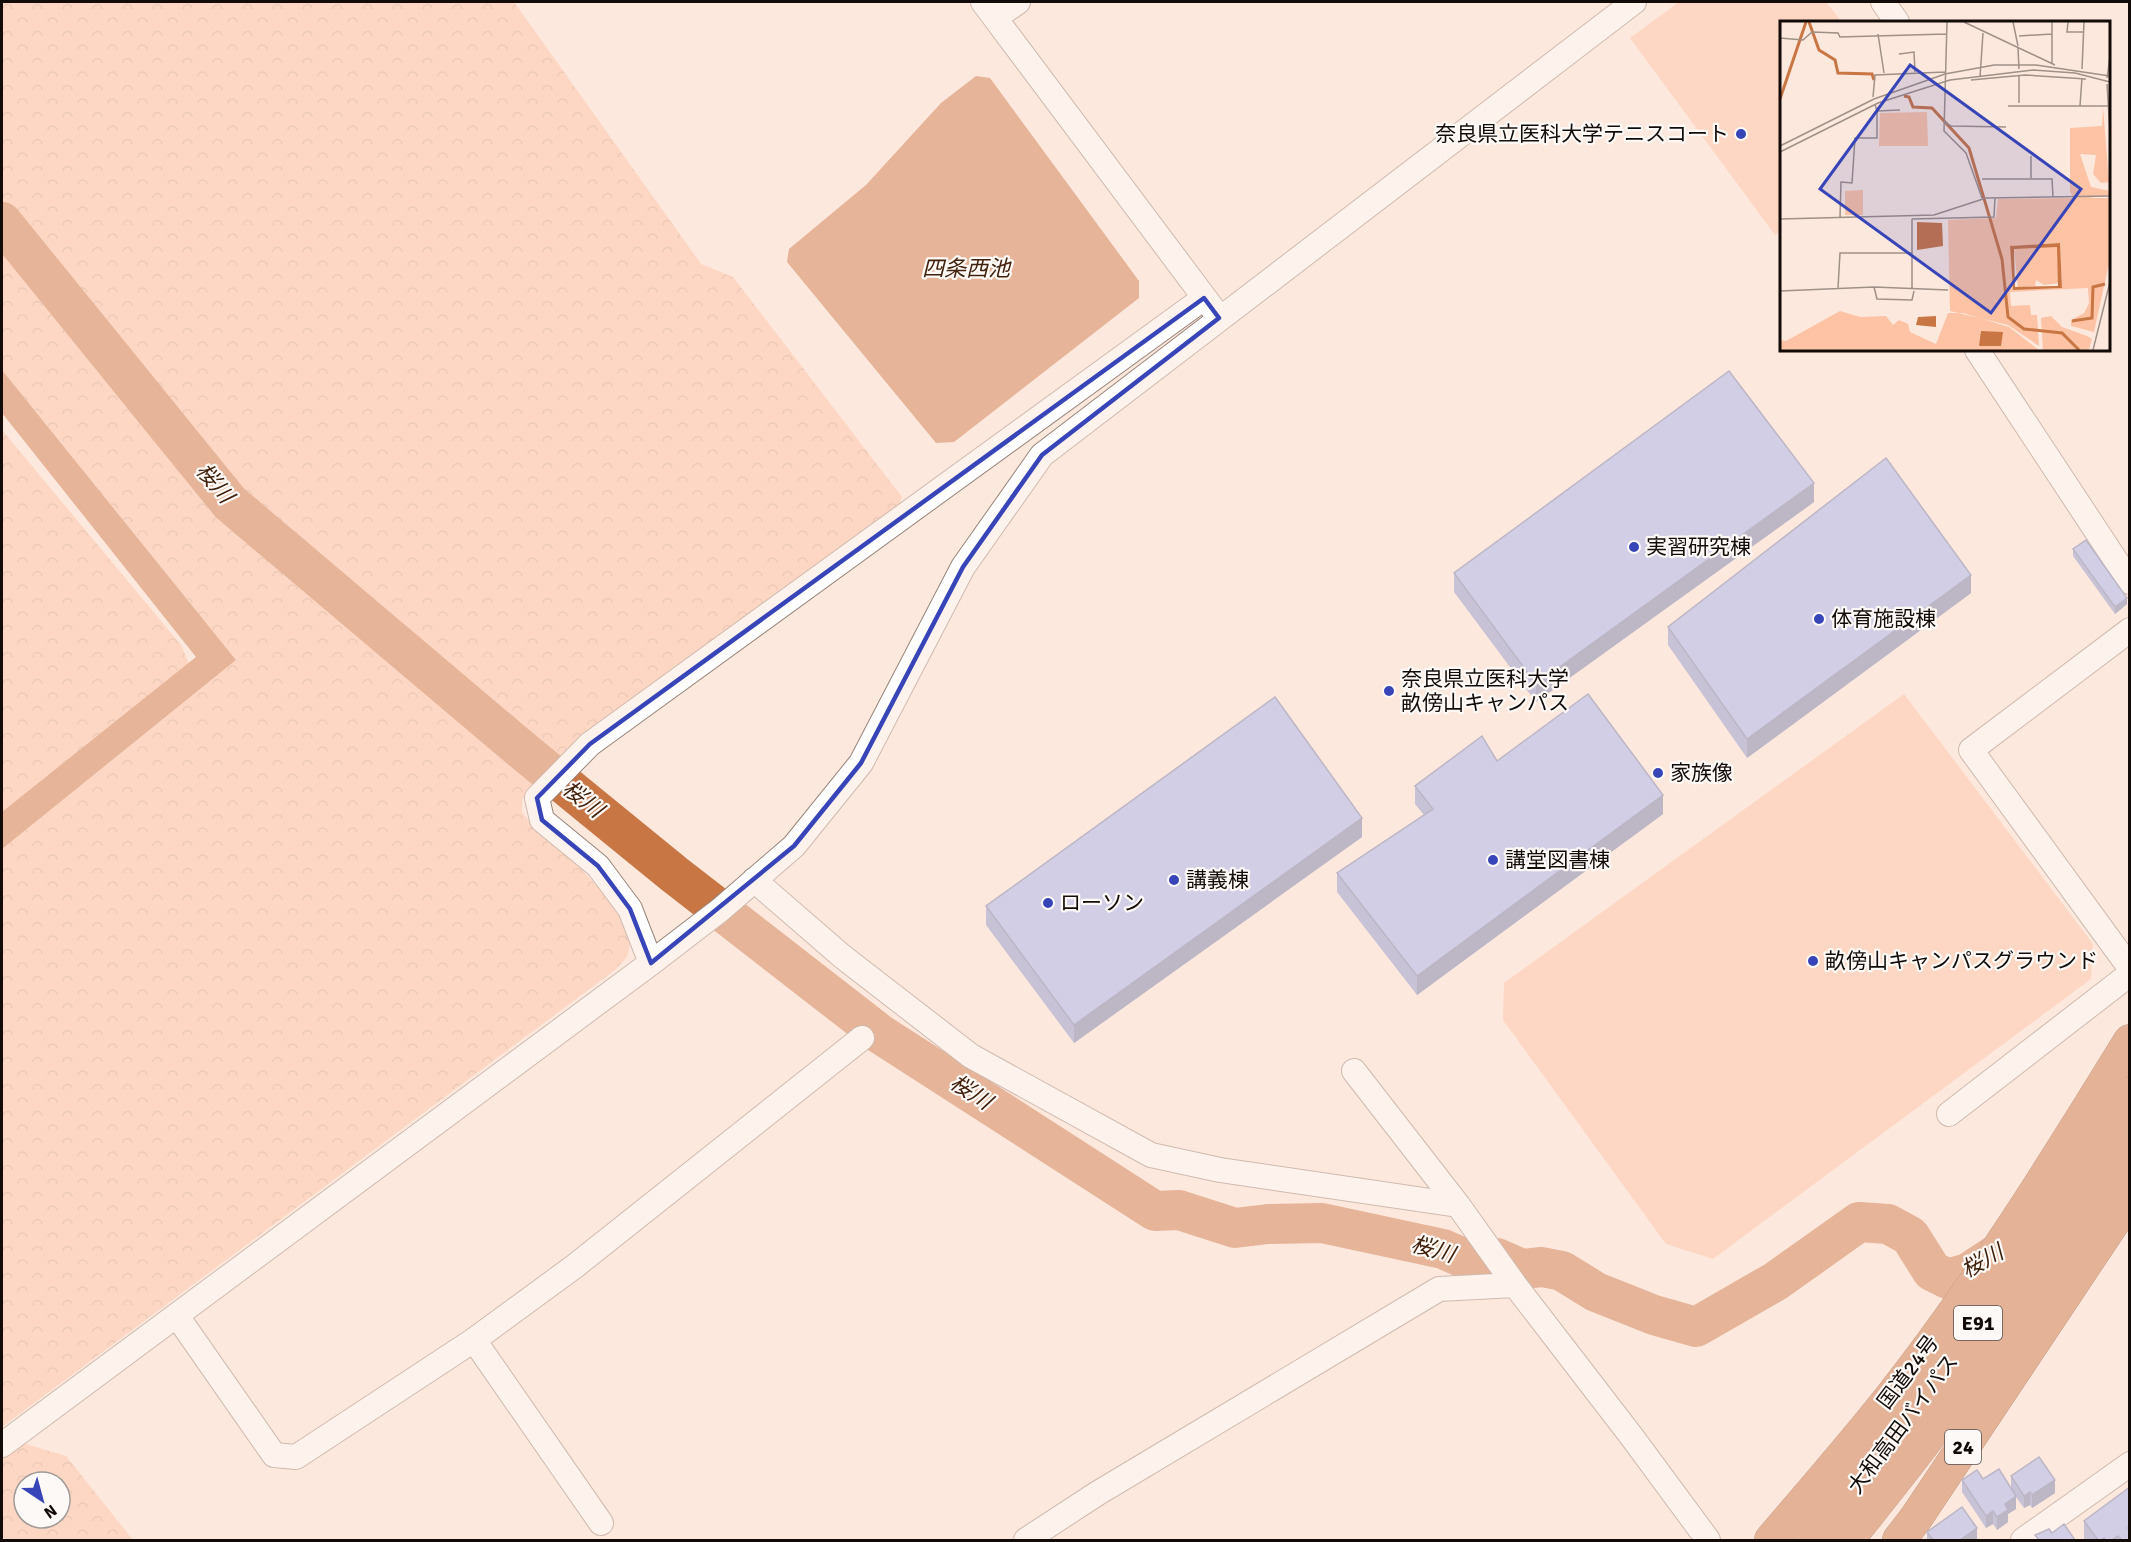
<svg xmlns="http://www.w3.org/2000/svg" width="2131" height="1542" viewBox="0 0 2131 1542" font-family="Signika,'Noto Sans JP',sans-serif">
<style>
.forest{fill:url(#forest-crowns);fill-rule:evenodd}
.green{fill:#fdc3a4}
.water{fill:#c97645}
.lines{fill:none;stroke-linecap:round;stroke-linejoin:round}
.river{stroke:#c97645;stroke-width:40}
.minor-casing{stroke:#978479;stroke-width:26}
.highway-casing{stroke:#864f2f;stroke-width:34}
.minor{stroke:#fff;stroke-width:24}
.highway{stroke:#c57444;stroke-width:33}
.wall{fill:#8696cf}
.shaded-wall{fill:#6d7aa9}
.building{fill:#9caff1;stroke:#6d7aa9;stroke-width:1.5}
.marked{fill:none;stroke:#3745b8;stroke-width:4.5;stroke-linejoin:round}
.poi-dot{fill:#3745b8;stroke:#fdf9f7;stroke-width:2}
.labels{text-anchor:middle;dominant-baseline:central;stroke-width:4.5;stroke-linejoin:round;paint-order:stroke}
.shield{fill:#fdf9f7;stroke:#585250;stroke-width:1.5}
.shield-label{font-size:20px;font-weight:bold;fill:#120b08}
.poi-label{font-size:21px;fill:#120b08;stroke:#fdf9f7;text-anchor:start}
.street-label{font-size:21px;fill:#120b08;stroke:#fdf9f7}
.water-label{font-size:22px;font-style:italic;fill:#42210c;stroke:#fdf9f7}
.inset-river{fill:none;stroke:#c97645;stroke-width:3}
.inset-road{fill:none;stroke:#9f9088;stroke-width:1.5}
.view{fill:#3745b8;fill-opacity:0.15;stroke:#3745b8;stroke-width:3}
.inset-edge{fill:none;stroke:#120b08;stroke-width:3}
</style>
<defs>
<pattern id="forest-crowns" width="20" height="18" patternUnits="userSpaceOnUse" patternTransform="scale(1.5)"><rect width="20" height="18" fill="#fdc3a4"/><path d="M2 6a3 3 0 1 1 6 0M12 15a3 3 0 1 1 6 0" fill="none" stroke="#d8a68c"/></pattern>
</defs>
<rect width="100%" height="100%" fill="#fde8dd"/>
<!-- forest -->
<path class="forest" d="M2,2H514L701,264L733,277L902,497L897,510L581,739L528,790L522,800V812L537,831L580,867L607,898L624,924L631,941L627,957L615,970L2,1427V849L236,660L2,370Z
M2,430L181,645L190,666L2,813Z
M2,1437L66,1456L133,1540H2ZM24,1482H60V1518H24Z"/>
<!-- green -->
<path class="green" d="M1679,2H1826L1842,22H1782V230L1775,235L1630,38Z
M1904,694L2093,944L2091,979L1713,1259L1666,1244L1503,1020L1504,983Z"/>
<!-- water -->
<path class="water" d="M976,76L990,78L1139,281V298L954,442L936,443L787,262L789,249L866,185L941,103Z
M2,370L236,660L2,849V812L196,657L2,413Z"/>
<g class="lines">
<!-- river -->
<path class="river" d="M2,222L230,503L522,750L674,874L880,1034L1155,1211L1179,1210L1235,1228L1268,1224L1322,1223L1443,1249L1486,1268L1497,1258L1522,1269L1542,1267L1562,1271L1596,1292L1654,1315L1696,1327L1776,1281L1859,1222L1888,1224L1910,1236L1932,1271L1948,1279L1968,1273L2006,1248"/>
<!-- minor casing -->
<g class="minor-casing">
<path id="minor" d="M983,2L1213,309
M1883,2L1897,22
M995,18L1018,2
M1977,350L2130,582
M2130,630L1971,750L2130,968
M754,880L843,957L971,1056L1151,1155L1220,1170L1458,1205L1515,1285L1632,1437L1708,1540
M651,963L630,909L598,866L542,820L537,798L590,744L1204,298
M1354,1071L1458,1205
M1949,1114L2130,974
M177,1316L274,1455L296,1457L474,1340L575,1266L862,1038
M474,1340L601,1523
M2,1445L651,963L720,910L794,846L861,763L963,567L1042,455L1634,2
M1026,1540L1098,1493L1439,1289L1515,1285
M2023,1540L2130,1464"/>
</g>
<!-- highway casing -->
<g class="highway-casing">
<path id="highway" d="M1771,1540C1811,1493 1852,1446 1891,1397C1979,1285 2055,1163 2130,1041
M1811,1540C1901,1429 1988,1315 2067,1195C2088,1162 2109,1128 2130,1094
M1847,1540C1949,1415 2044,1284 2130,1148
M1899,1540L1916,1518L2130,1197"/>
</g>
<!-- minor -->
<use href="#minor" class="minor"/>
<!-- highway -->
<use href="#highway" class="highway"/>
</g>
<!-- wall -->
<path class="wall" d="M1814,502L1536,702L1454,592V573Z
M2073,549L2127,604L2115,614L2073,556Z
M1971,593L1747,758L1668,645V627Z
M1497,761L1663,814L1417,995L1337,892V873L1424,815L1415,804V786Z
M1362,837L1074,1043L986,925V906Z
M2011,1476L2055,1493L2032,1508L2030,1505L2024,1508L2016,1497V1509L2008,1514V1522L1997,1530L1993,1524L1986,1528L1962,1492V1480L1983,1479L2011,1487Z
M2084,1521L2130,1540H2084Z
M1927,1532L1977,1540H1927Z"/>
<!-- shaded-wall -->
<path class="shaded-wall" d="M1814,483V502L1536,702V684Z
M1971,575V593L1747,758V739Z
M2127,598V604L2115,614V607Z
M1663,795V814L1417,995V976Z
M1362,818V837L1074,1043V1025Z
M2055,1480V1493L2032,1508V1495Z
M2030,1492V1505L2024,1508V1496Z
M2016,1496V1509L2008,1514V1522L1997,1530V1517L2005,1504Z
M1993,1511V1524L1986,1528V1516Z
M1977,1528V1540H1960Z"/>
<!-- building -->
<path class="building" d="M1729,371L1814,483L1536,684L1454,573Z
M1886,458L1971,575L1747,739L1668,627Z
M2086,540L2127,598L2115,607L2073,549Z
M1588,694L1663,795L1417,976L1337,873L1433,809L1415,786L1482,736L1497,761Z
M1275,697L1362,818L1074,1025L986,906Z
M2039,1457L2055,1480L2032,1495L2030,1492L2024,1496L2011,1476Z
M1999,1469L2016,1496L2005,1504L2008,1510L1997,1517L1993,1511L1986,1516L1962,1480L1977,1470L1983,1479Z
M2130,1487V1527L2128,1528L2130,1529V1540H2122L2118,1536L2112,1540H2106L2104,1538L2101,1540H2098L2084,1521Z
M1962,1507L1977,1528L1960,1540H1933L1927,1532Z
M2064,1524L2075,1540H2039L2035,1535L2049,1529L2052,1533Z"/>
<!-- marked area -->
<path d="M0 0H2131V1542H0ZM1204,298L1219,318L1042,455L963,567L861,763L794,846L651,963L630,909L598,866L542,820L537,798L590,744Z" fill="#fde8dd" fill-opacity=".55" fill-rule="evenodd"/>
<path class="marked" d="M1204,298L1219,318L1042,455L963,567L861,763L794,846L651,963L630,909L598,866L542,820L537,798L590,744Z"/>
<!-- markers -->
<g class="poi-dot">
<circle cx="1741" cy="134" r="6"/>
<circle cx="1634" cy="547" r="6"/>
<circle cx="1819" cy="619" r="6"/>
<circle cx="1389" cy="691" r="6"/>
<circle cx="1658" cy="773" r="6"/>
<circle cx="1493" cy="860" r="6"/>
<circle cx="1174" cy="880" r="6"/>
<circle cx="1048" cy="903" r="6"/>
<circle cx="1813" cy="961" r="6"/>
</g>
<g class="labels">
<!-- shield labels -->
<g class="shield">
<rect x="1954" y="1306" width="48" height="34" rx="4.5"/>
<rect x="1945" y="1430" width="36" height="34" rx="4.5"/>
</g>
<g class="shield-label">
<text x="1978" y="1323">E91</text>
<text x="1963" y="1447">24</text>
</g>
<!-- poi labels -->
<g class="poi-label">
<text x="1729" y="134" text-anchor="end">奈良県立医科大学テニスコート</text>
<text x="1646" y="547">実習研究棟</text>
<text x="1831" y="619">体育施設棟</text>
<text x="1401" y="679">奈良県立医科大学<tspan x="1401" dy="24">畝傍山キャンパス</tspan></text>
<text x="1670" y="773">家族像</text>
<text x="1505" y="860">講堂図書棟</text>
<text x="1186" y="880">講義棟</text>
<text x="1060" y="903">ローソン</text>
<text x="1825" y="961">畝傍山キャンパスグラウンド</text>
</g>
<!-- street labels -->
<g class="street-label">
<text transform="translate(1908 1372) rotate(-53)">国道24号</text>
<text transform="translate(1903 1424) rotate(-53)">大和高田バイパス</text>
</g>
<!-- water labels -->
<g class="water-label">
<text x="966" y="268">四条西池</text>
<text transform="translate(215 483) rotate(50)">桜川</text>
<text transform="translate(583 799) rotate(38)">桜川</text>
<text transform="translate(971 1092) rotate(33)">桜川</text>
<text transform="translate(1433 1249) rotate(16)">桜川</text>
<text transform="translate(1982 1261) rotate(-29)">桜川</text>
</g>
</g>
<!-- overview -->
<g transform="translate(1780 21)">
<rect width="330" height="330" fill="#fde8dd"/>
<path d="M323,86L329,161L321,162L313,153L316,134L300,133L311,166L330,170V174L308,177H330V238L314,311L291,305V299L304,292L309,282L308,267L230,271L231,285L250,284L251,294H257L259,325L228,304L170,290L168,199L216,197L218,178L294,177L290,171V107L322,105ZM280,222L282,267L233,269L231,225ZM278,226L280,262L264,264L256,259L255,265L238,267L234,227ZM60,290L80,296L106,295L113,304L119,299L128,303L130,311L156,323L168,292H183L229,306L259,329H0V319L6,320ZM271,295L282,306L307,315L312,318L309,329H263L261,297Z" fill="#fdc3a4" fill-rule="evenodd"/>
<path d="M147,91L148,125H99L100,92ZM83,169V194H65V170Z" fill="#fdc3a4"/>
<path d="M162,202L163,225L137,229V201ZM280,222L282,267L233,269L230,225ZM277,226L278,265L235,266L234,228ZM156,295V306L136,304L138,296ZM201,310L223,311L221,325H199Z" fill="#c97645" fill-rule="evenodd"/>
<path class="inset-river" d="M29,1L39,29L55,39L58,52L92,53L94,59M124,75L129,76L133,86L152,87L189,127L222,238L228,296L244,308L282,312L299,329M0,78L26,1M292,300L312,297L313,266L325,263"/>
<path class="inset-road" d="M167,1L164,110L186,132L202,177M184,1L275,44M233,1L238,25M272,1V42M288,1L287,11H304M98,13L104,52M239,15L272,13M0,17L23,19L32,11L58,12L60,16L166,13M238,27L239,48M119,33L134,31L135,51M302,48L304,1M239,55V82M200,56L203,12M327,57L330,36M191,59L245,54L306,58M327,63L330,112M93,76L95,54L165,51M95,83L97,90L120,89M228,85H328M300,85L302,57M164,101L171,105L226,106M0,125L94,78L165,53L214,44H256L330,55M0,131L98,82L170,59L253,49L295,52L330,61M251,157V135M202,158H272L273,176M60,197L61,161L72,162L75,117H97V90M0,198L154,194L206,177L330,175M132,198L214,196L215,177M132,198V268M94,266L97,278L132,279L134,270M58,267L60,232H132M0,270L94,266L168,269M313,329L330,261"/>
<path class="view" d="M130,44L301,168L211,292L40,168Z"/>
<rect width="330" height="330" class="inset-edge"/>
</g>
<!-- border -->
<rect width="2131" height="1542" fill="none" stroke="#120b08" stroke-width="6"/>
<!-- north arrow -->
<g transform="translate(42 1500) rotate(144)"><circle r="28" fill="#fdf9f7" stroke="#9f9a97" stroke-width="1.5"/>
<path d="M0-4.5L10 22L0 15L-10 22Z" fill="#3745b8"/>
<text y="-9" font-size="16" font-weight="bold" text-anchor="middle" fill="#120b08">N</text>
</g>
</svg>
